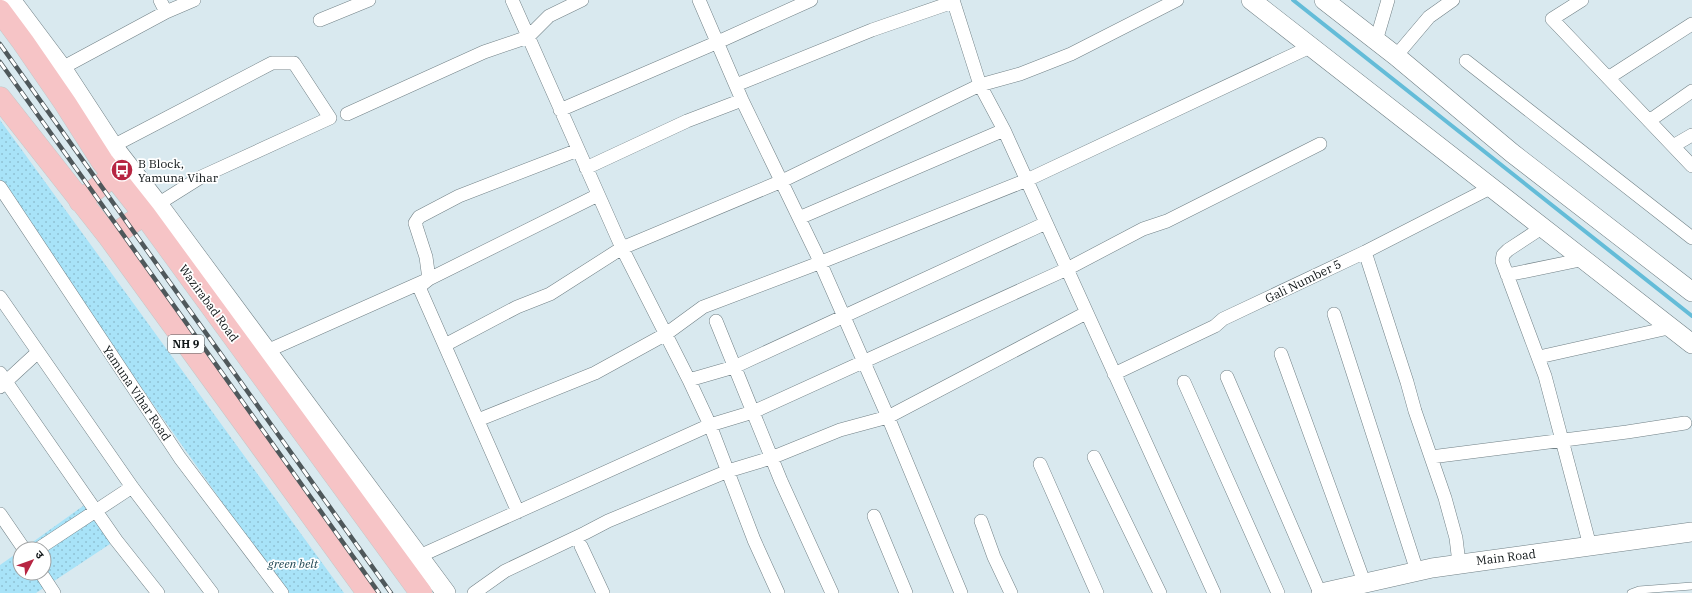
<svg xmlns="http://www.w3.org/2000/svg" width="1692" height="593" viewBox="0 0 1692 593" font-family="'IBM Plex Serif','Noto Sans Devanagari',serif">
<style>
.park{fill:url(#park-dots)}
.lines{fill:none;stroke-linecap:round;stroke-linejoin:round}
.stream{stroke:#64bcd8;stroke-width:4}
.lane-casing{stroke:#718086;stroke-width:8}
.street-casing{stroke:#718086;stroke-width:14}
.secondary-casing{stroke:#718086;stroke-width:20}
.highway-casing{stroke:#c5c7c7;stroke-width:23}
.lane{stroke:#fff;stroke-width:7}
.street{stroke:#fff;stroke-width:13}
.secondary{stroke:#fff;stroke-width:19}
.highway{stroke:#f6c4c6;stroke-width:22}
.rail-casing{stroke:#4f585b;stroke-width:4.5}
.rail{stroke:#fff;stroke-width:3;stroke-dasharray:9;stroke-linecap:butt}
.labels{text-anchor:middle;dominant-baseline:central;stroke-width:3.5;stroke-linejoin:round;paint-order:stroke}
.shield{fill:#fff;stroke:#575b5d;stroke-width:1}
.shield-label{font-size:11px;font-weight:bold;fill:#0f1517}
.poi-label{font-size:12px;fill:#0f1517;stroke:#fff;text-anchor:start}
.street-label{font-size:12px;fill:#0f1517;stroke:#fff}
.park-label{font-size:12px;font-style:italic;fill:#1e4652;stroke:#fff}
</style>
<defs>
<pattern id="park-dots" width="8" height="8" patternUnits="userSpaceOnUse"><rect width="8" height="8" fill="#a8e3f8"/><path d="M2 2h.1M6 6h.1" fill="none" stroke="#8fc2d4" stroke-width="1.8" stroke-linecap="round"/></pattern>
</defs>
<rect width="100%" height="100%" fill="#d9e9ef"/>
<!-- park -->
<path class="park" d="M0,120L344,593H286L0,187Z
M90,501L116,540L36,593H0V565L20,551V573H44V549H23Z"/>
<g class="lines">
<!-- stream -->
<path class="stream" d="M1293,0L1692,316"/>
<!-- lane casing -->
<g class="lane-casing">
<path id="lane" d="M1631,593L1639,590L1692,586"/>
</g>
<!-- street casing -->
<g class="street-casing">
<path id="street" d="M160,0L166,12
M512,0L622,248L689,380L710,425L754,540L778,593
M699,0L742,100L816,253L888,417L961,593
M953,0L980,85L1004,130L1214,593
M1582,0L1552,19L1692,166
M320,20L369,0
M1376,41L1388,0
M1396,56L1429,17L1453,0
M1466,61L1692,238
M62,68L166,12L194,0
M1608,78L1692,24
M736,85L872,30L953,2
M560,110L718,42L811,0
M347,114L484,52L528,37L549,16L582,0
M1649,121L1692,91
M113,146L272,63H294L330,118L201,177L158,204
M1673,146L1692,135
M586,168L687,121L742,100
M0,187L180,458L282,593
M799,218L1004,130
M1543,227L1508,250L1503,255L1502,261L1545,376L1590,546
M1365,252L1407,382L1415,411L1445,498L1456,538L1459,563
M1507,275L1585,259
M0,297L132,487L212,593
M1334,314L1417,571
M716,321L781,481L832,593
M445,345L517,307L550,294L622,248L782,181L980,85L1020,74L1071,54L1177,0
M267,351L429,279L598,195
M1281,354L1364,582
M1539,357L1673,327
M0,373L116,540L158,593
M1114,374L1215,326L1223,319L1365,252L1492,187
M1227,377L1320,593
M689,380L734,367L1046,223
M1184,382L1278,593
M0,387L38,352
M478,420L595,373L666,334L703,307L819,263L1027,180L1310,47
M1094,457L1160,593
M1431,457L1627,432L1685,423
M1040,464L1097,593
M518,512L419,287L429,279L426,257L415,223L419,217L459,196L578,150
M0,514L24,549
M874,516L906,593
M981,521L994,557L1011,593
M581,546L603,593
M38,549L132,487
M413,559L710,425L753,412L1067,269L1143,229L1167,221L1320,144
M41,573L54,593
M474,593L505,571L585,533L608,521L728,471L771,458L840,430L888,417L1086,313"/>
</g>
<!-- secondary casing -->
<g class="secondary-casing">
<path id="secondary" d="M11,0L62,68L113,146L158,204L446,593
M1251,0L1692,344
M1324,0L1396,56L1512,153L1692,292
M1321,593L1432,568L1692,532"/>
</g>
<!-- highway casing -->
<g class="highway-casing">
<path id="highway" d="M0,11L23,42L65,103L102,161L144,214L421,593
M0,98L110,238L368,593
M80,201L113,176
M110,238L144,214"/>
</g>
<!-- lane -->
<use href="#lane" class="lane"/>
<!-- street -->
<use href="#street" class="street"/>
<!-- secondary -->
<use href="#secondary" class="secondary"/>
<!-- highway -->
<use href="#highway" class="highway"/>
<!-- rail casing -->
<g class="rail-casing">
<path id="rail" d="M0,44L391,593
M0,62L379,593"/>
</g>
<!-- rail -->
<use href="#rail" class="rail"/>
</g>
<!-- icons -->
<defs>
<g id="bus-disc" transform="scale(1.15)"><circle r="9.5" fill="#b72542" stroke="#fff"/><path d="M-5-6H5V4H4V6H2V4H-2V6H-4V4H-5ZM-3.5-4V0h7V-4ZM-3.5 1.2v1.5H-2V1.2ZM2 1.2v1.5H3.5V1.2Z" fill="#fff"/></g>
</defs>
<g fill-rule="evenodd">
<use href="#bus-disc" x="122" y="170"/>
</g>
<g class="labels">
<!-- shield labels -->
<rect class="shield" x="168" y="335" width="36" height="18" rx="3"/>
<g class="shield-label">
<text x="186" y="344">NH 9</text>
</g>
<!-- poi labels -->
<g class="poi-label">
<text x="138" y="163">B Block,<tspan x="138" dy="14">Yamuna Vihar</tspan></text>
</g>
<!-- street labels -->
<g class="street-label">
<text transform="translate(1303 281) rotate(-26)">Gali Number 5</text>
<text transform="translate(209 303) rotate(54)">Wazirabad Road</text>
<text transform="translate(137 393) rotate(56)">Yamuna Vihar Road</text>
<text transform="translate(1506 557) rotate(-7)">Main Road</text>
</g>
<!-- park labels -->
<g class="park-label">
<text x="293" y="563">green belt</text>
</g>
</g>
<!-- north arrow -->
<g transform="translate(32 561) rotate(49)"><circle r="19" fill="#ffffff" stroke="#9fa1a2"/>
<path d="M0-3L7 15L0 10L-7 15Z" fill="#b72542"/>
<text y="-6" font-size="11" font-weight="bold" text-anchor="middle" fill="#0f1517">उ</text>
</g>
</svg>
